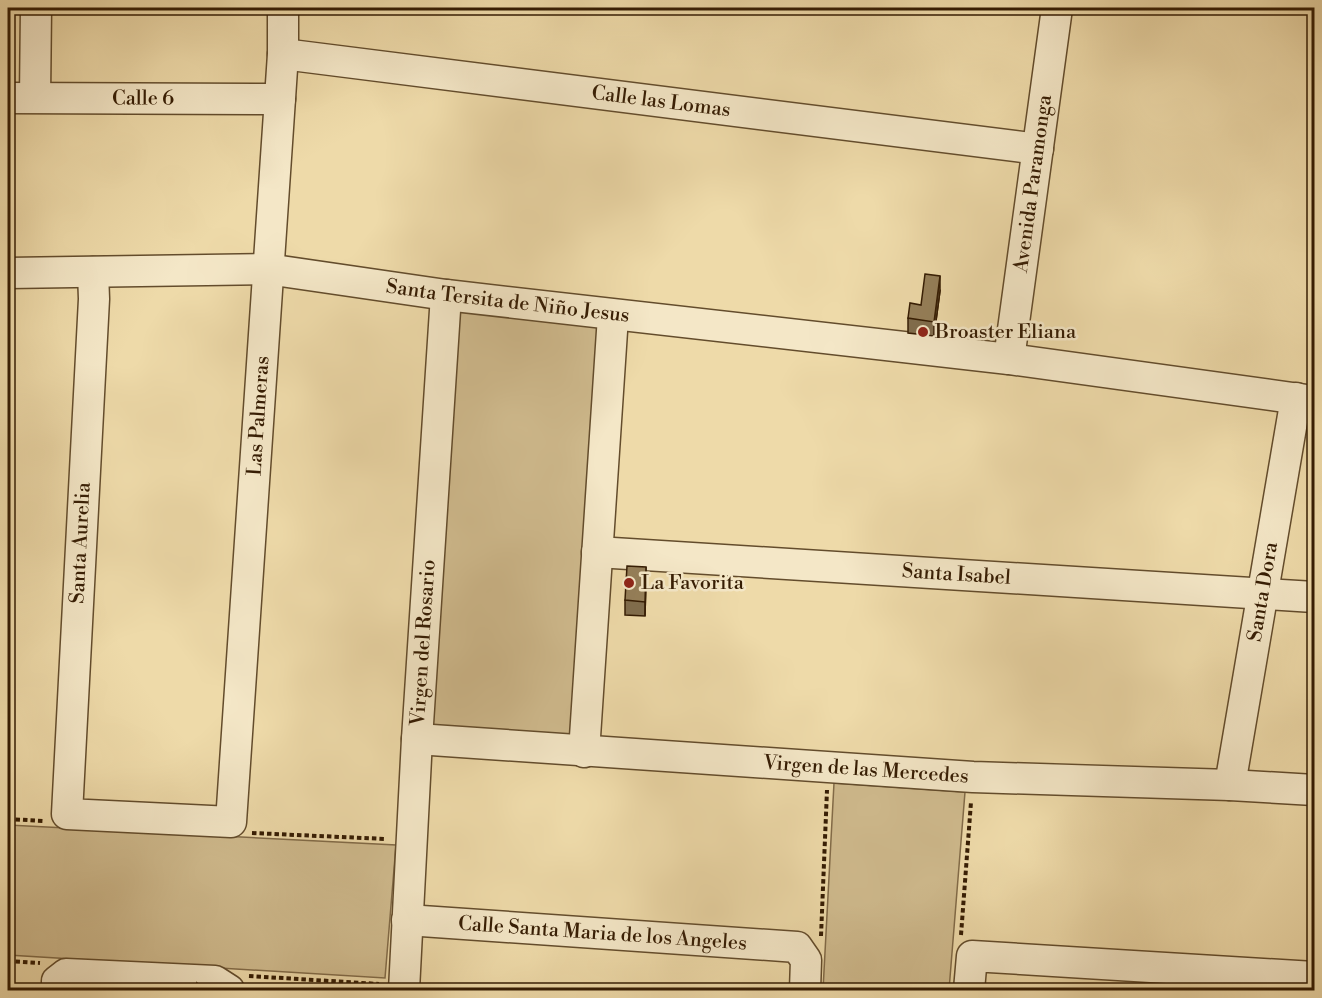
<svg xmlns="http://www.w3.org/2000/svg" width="1322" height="998" viewBox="0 0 1322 998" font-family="'Libre Bodoni',serif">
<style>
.green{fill:#cfba8d;stroke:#826b48;stroke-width:1.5}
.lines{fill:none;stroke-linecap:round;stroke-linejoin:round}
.minor-casing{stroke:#634c2c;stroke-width:33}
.path{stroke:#351c03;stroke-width:4;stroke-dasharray:4.5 3;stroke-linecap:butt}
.minor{stroke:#f4e7c7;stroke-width:30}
.wall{fill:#806d4d;stroke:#351c03;stroke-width:1.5}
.shaded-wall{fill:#68593e;stroke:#351c03;stroke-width:1.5}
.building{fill:#957f59;stroke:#351c03;stroke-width:1.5}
.poi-dot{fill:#8f2418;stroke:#f4e7c7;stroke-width:2}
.labels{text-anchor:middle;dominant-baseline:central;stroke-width:5;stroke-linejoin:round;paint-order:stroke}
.street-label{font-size:20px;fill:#351c03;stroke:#f4e7c7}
.poi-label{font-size:20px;fill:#351c03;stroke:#f4e7c7;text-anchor:start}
</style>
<rect width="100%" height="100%" fill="#eedaa9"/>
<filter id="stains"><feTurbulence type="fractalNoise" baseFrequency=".00333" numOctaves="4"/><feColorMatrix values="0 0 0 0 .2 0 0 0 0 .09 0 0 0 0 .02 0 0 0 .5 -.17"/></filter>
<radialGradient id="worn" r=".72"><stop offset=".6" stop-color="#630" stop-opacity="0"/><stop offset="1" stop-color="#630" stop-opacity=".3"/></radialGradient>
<!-- green -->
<path class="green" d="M455,307L602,324L574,742L427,729Z
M834,783L965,792L949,990H823Z
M8,825L396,845L385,978L8,955Z"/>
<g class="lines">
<!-- minor casing -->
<g class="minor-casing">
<g id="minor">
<path id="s1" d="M283,54L1038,149"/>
<path d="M35,97L36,8"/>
<path id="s2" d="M8,98L280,99"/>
<path id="s3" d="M93,272L94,299L67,814L231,822L283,54V8"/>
<path id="s4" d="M8,273L267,269L446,295L1009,359L1314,401"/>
<path id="s5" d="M1009,359L1057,8"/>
<path id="s6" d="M597,552L1314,597"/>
<path id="s7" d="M417,739L973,777L1230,785L1314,790"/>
<path d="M584,752L613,316"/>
<path id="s8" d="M1230,785L1296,398"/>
<path id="s9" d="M407,920L797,947L806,960L805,990"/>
<path d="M57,990V981L66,974L215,981L229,990"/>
<path id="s10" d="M404,990L417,739L446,295"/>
<path d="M969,990L972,956L1314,977"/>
</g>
</g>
<!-- path -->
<path class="path" d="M8,819L43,821
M252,833L386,839
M961,935L971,802
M821,936L827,790
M8,961L40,963
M249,976L379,984"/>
<!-- minor -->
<use href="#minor" class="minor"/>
</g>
<!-- wall -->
<path class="wall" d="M940,291L934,336L908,333V318L921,305Z
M646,581L645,616L625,615V600Z"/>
<!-- shaded-wall -->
<path class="shaded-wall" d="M940,276V291L934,336V322Z
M646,567V581L645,616V602Z"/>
<!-- building -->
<path class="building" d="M925,274L940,276L934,322L908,318L910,303L921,305Z
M627,566L646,567L645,602L625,600Z
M197,983L205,990H197Z"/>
<!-- markers -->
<g class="poi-dot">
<circle cx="923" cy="332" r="6"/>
<circle cx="629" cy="583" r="6"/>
</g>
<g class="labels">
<!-- street labels -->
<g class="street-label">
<text stroke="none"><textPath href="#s2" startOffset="135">Calle 6</textPath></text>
<text stroke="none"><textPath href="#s1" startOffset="381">Calle las Lomas</textPath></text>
<text stroke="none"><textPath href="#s5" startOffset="177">Avenida Paramonga</textPath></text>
<text stroke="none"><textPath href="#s4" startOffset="502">Santa Tersita de Niño Jesus</textPath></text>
<text stroke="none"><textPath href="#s3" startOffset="1114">Las Palmeras</textPath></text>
<text transform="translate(81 543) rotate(-87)">Santa Aurelia</text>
<text stroke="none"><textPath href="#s6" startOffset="360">Santa Isabel</textPath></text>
<text stroke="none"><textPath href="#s8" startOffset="196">Santa Dora</textPath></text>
<text stroke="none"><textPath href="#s10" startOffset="348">Virgen del Rosario</textPath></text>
<text stroke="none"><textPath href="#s7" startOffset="450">Virgen de las Mercedes</textPath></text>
<text stroke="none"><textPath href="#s9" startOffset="196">Calle Santa Maria de los Angeles</textPath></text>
</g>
<!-- poi labels -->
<g class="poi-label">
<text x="935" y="332">Broaster Eliana</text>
<text x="641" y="583">La Favorita</text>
</g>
</g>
<!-- margin -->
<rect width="1322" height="998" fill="none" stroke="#eedaa9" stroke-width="30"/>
<rect x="9" y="9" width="1304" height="980" fill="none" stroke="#351c03" stroke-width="3"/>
<rect x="15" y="15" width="1292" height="968" fill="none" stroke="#351c03" stroke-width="1.5"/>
<rect width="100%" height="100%" filter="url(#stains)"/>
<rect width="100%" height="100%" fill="url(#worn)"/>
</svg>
